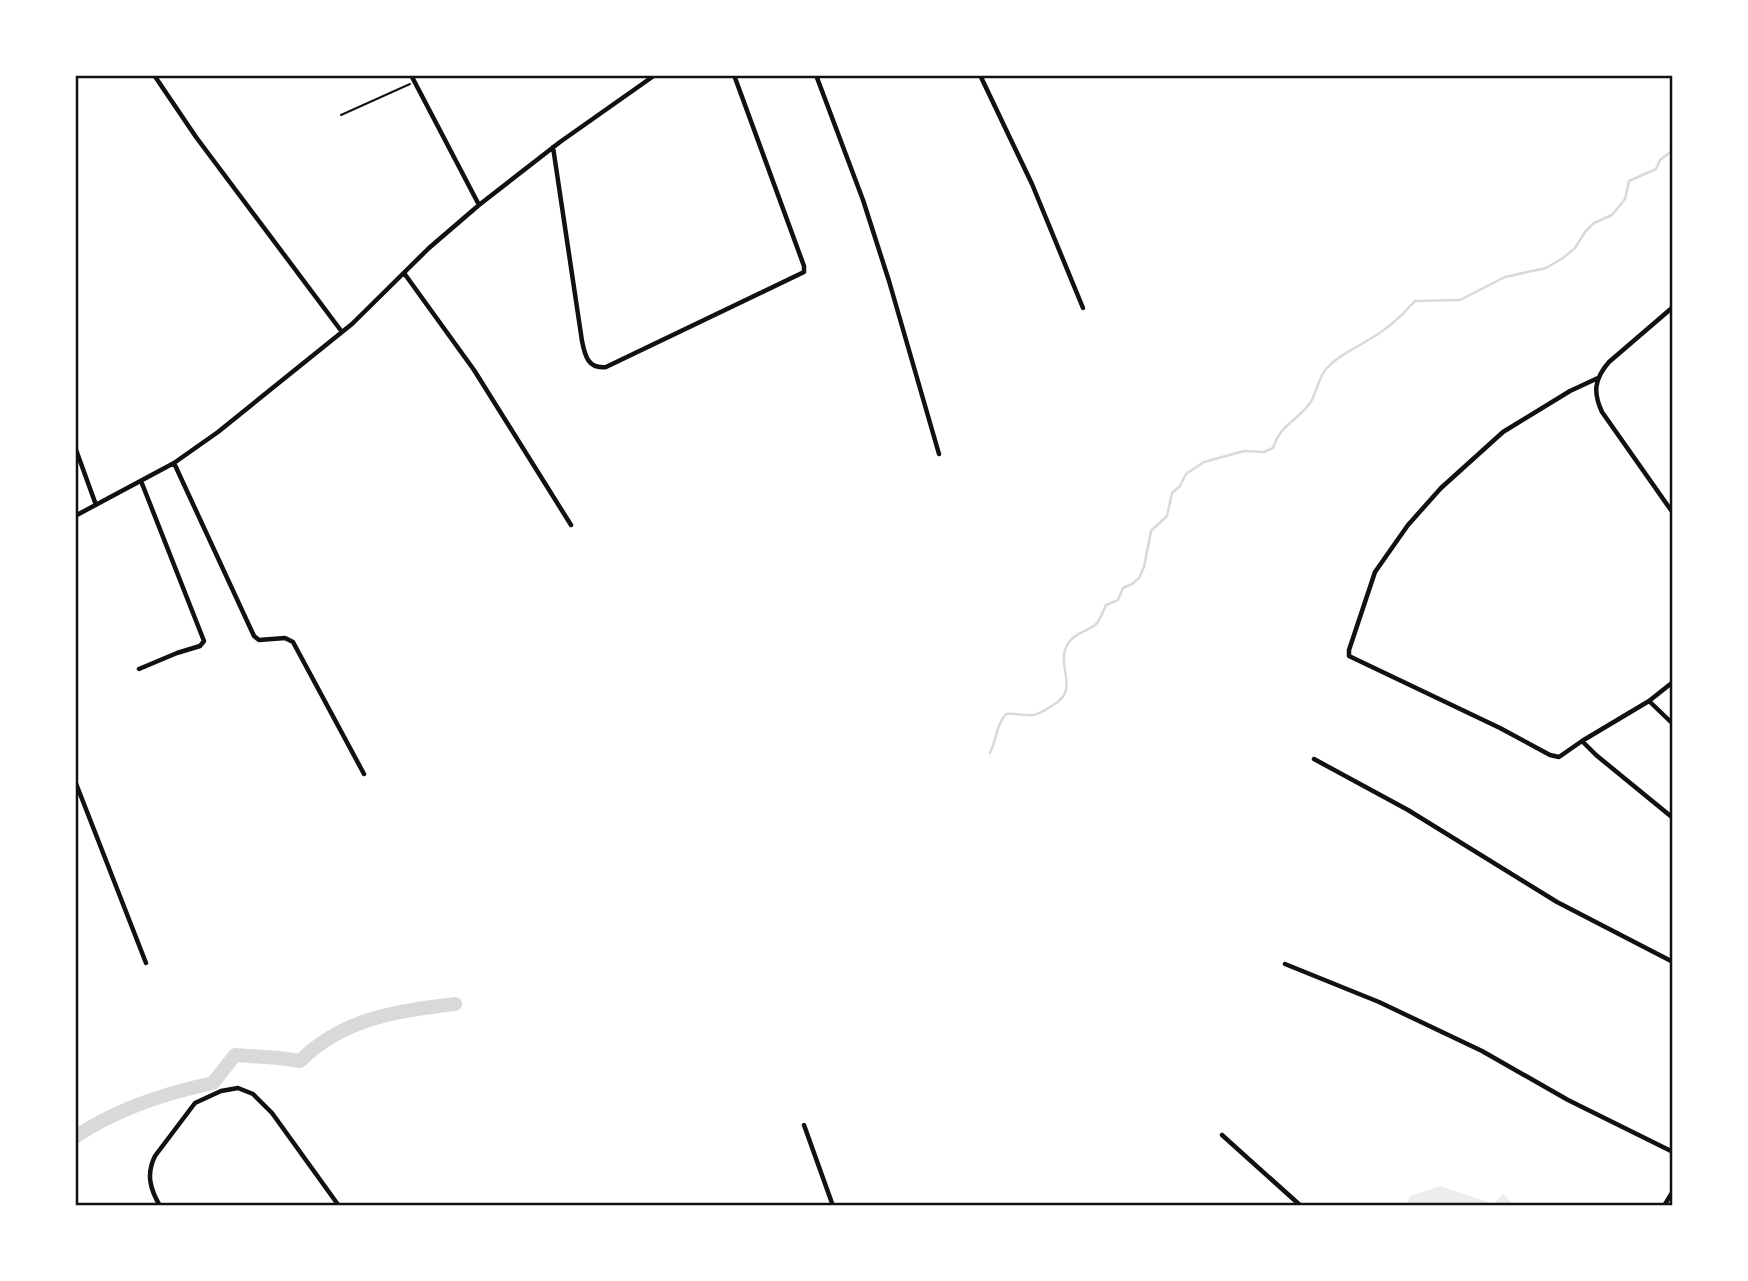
<svg xmlns="http://www.w3.org/2000/svg" width="1748" height="1281" viewBox="0 0 1748 1281" font-family="Cabin,sans-serif">
<style>
.green{fill:#eee}
.lines{fill:none;stroke-linecap:round;stroke-linejoin:round}
.stream{stroke:#d9d9d9;stroke-width:2.5}
.river{stroke:#d9d9d9;stroke-width:14}
.path{stroke:#111;stroke-width:2}
.minor{stroke:#111;stroke-width:4.5}
.neatline{fill:none;stroke:#111;stroke-width:2.5}
</style>
<rect width="100%" height="100%" fill="#fff"/>
<!-- green -->
<path class="green" d="M1440,1186L1494,1204L1503,1194L1514,1206H1405L1410,1196Z"/>
<g class="lines">
<!-- stream -->
<path class="stream" d="M990,753C997,739 996,725 1006,714C1016,713 1024,716 1033,715C1040,714 1047,709 1053,705C1082,689 1053,664 1069,642C1076,632 1087,632 1096,624C1101,619 1103,611 1106,605L1118,600L1123,588L1132,584L1139,578L1144,567L1151,531L1167,516L1172,493L1180,486L1186,474L1204,462L1244,451L1264,452L1273,448C1280,425 1297,421 1310,403C1317,393 1318,378 1326,369C1336,357 1352,350 1365,342C1384,332 1401,317 1415,301L1460,300L1505,277L1546,268L1563,258L1575,248L1585,232L1594,223L1612,215L1625,199L1629,181L1656,169L1660,160L1673,150"/>
<!-- river -->
<path class="river" d="M75,1137C116,1109 166,1093 213,1083L235,1055L279,1058L300,1061C343,1018 397,1011 455,1004"/>
<!-- path -->
<path class="path" d="M341,115L410,84"/>
<!-- minor -->
<path class="minor" d="M154,75L196,137L342,332
M411,75L479,205
M816,75L863,200L889,281L939,454
M980,75L1032,184L1083,308
M553,147L582,341C585,356 588,369 606,367L804,272V266L734,75
M404,273L474,370L571,525
M1673,307L1609,362C1594,379 1593,393 1602,412L1673,513
M1598,378L1570,391L1503,432L1441,488L1408,525L1375,572L1349,650V656L1500,728L1550,755L1559,757L1582,741L1596,755L1673,818
M75,447L96,505
M174,463L254,636L259,640L285,638L293,642L364,774
M75,516L174,463L218,432L352,324L429,248L479,205L560,142L655,75
M139,669L177,653L200,646L204,641L141,481
M1649,701L1673,682
M1582,741L1649,701L1673,724
M1314,759L1408,810L1557,902L1673,962
M75,781L146,963
M1285,964L1379,1002L1482,1051L1568,1100L1673,1152
M804,1125L833,1206
M1222,1135L1301,1206
M160,1206C150,1189 146,1174 155,1156L195,1103L221,1091L238,1088L253,1094L272,1113L339,1206
M1664,1206L1673,1191"/>
</g>
<!-- border -->
<rect width="1748" height="1281" fill="none" stroke="#ffffff" stroke-width="154"/>
<rect x="77" y="77" width="1594" height="1127" class="neatline"/>
</svg>
